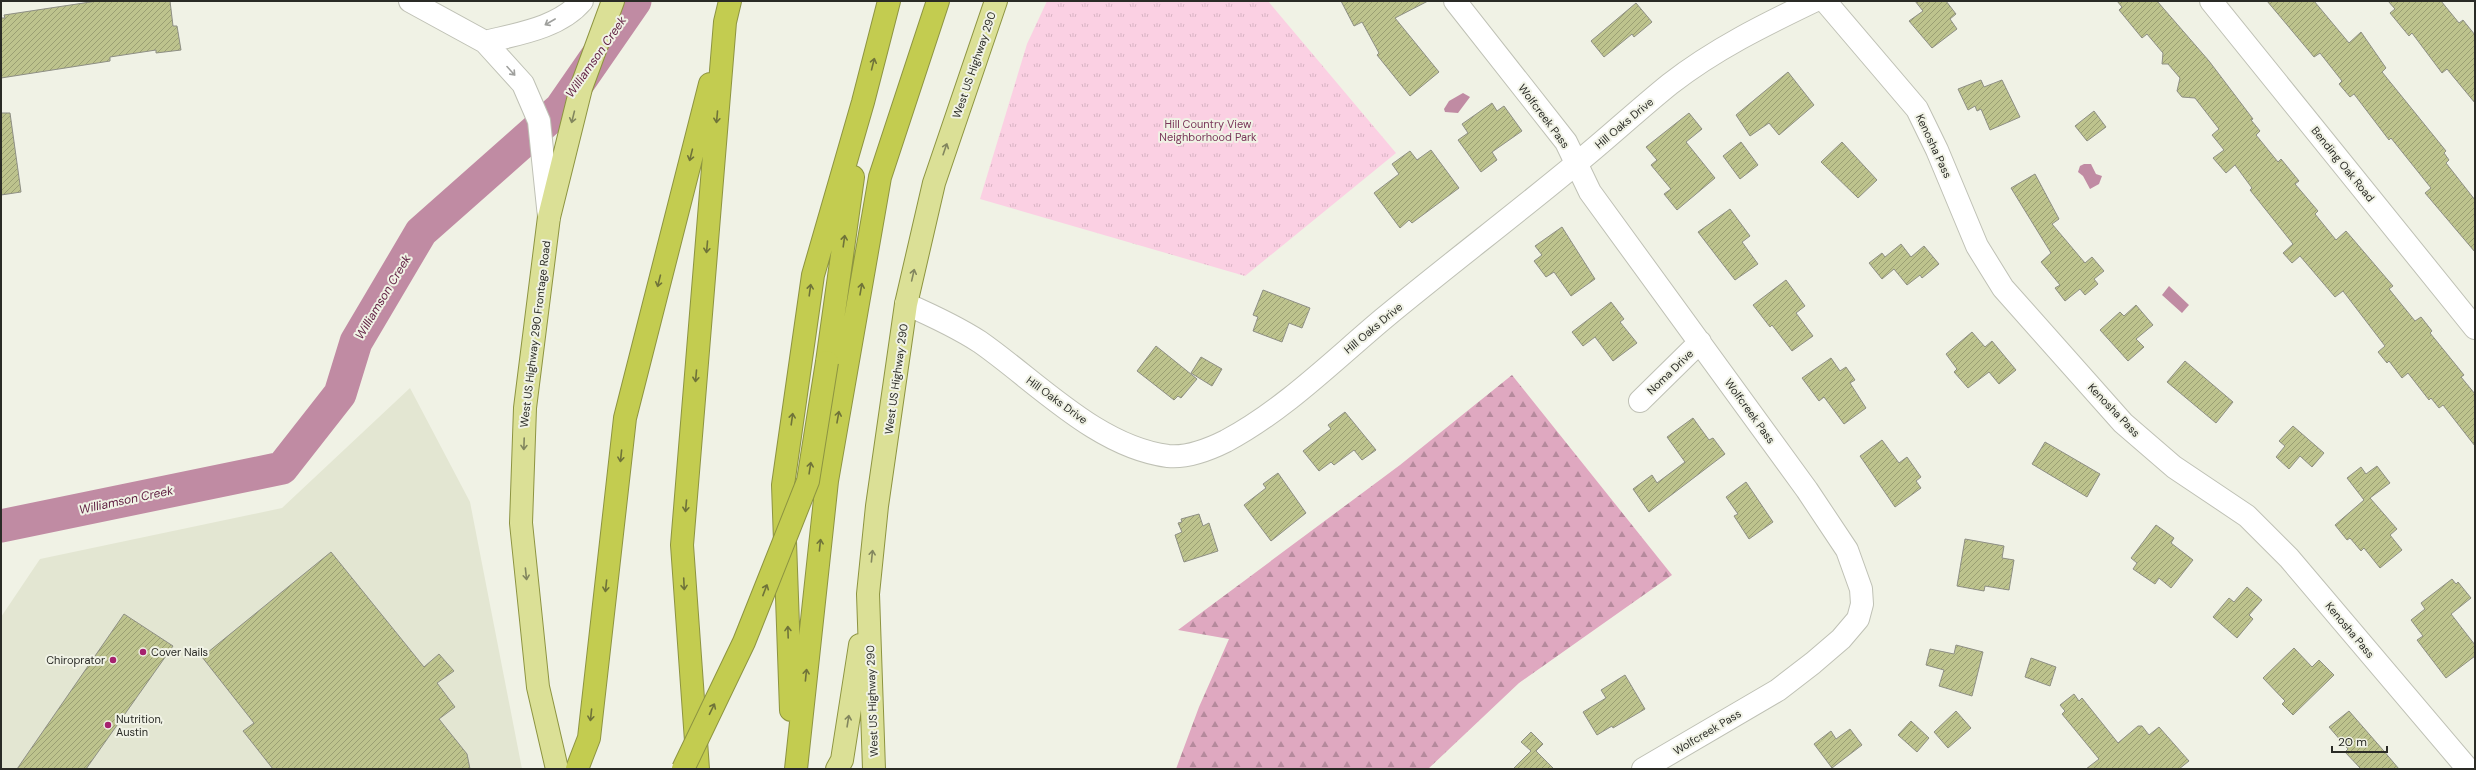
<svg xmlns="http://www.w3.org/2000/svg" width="2476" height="770" viewBox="0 0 2476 770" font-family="'DM Sans',sans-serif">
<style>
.built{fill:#e3e6d2}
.forest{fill:url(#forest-firs)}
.park{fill:url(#park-tufts)}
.water{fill:#c08ba3}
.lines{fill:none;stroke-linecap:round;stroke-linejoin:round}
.river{stroke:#c08ba3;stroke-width:33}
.building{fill:url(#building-hatch);stroke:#8e8f84}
.minor-casing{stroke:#bfc1b5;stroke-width:24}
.major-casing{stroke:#8d9441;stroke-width:24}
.highway-casing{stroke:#8d9441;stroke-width:24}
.minor{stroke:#fff;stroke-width:22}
.major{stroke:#dbe096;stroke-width:22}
.highway{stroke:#c3cc50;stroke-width:22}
.highway-bridge-casing{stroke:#8d9441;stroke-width:24;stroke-linecap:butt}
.highway-bridge{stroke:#c3cc50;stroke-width:22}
.oneway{stroke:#9fa09d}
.oneway2{stroke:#6f7339}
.oneway3{stroke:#82865e}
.poi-dot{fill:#a6226f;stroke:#f0f2e5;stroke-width:1.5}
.labels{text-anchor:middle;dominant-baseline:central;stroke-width:4;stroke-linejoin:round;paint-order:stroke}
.street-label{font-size:11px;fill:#2a2b26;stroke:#f0f2e5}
.park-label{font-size:11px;fill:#793659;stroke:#f0f2e5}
.poi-label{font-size:11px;fill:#2a2b26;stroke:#f0f2e5;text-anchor:start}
.water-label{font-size:12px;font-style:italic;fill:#601f42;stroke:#f0f2e5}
</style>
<defs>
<pattern id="forest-firs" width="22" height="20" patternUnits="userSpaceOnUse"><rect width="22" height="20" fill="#dfa8c0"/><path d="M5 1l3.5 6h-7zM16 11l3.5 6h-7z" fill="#b5899c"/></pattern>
<pattern id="park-tufts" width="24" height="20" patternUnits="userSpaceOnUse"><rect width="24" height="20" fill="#fbd0e3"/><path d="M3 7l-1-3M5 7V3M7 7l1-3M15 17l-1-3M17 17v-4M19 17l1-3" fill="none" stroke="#d7b3c3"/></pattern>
<pattern id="building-hatch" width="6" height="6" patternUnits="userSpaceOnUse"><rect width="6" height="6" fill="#bdc38d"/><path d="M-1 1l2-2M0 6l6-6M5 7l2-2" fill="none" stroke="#9a9f73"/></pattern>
</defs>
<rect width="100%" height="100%" fill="#f0f2e5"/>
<!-- built -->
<path class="built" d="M410,388L470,502L522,769H1V617L40,559L282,508Z"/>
<!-- forest -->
<path class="forest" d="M1512,375L1672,575L1519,683L1428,769H1176L1199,707L1229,639L1178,630L1400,465Z"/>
<!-- park -->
<path class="park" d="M1047,1H1268L1396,153L1245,276L980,199L1027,44Z"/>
<!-- water -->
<path class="water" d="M1463,93L1470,97L1458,113L1445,112L1444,109L1449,101Z
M2084,164H2091L2096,174L2102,176L2099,184L2090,189L2083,176L2078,172L2080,166Z
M2169,286L2189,305L2182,313L2162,295Z"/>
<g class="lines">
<!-- river -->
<path class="river" d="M1,526L282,468L340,394L356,342L421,232L561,108L635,1"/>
</g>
<!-- building -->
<path class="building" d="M97,1H170L173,26H177L181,50L156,53V50L110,57V61L1,78V18H5L4,15Z
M1341,1H1428L1395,18L1439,72L1410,96L1377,55L1379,53L1362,22L1354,26Z
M1915,1H1946L1956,14L1950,19L1957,29L1932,48L1909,21L1923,11Z
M2117,1H2157L2209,61L2253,119L2251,120L2260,131L2256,135L2278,162L2281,159L2299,181L2295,184L2318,211L2315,214L2336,240L2346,231L2393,286L2389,289L2415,321L2421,317L2432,331L2430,333L2464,375L2461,377L2475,394V446L2443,405L2439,408L2431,398L2429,400L2408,373L2402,378L2389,361L2387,363L2378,352L2385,346L2343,291L2335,297L2300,256L2292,263L2283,253L2293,244L2250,190L2252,188L2235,165L2226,173L2213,158L2224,150L2212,135L2219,129L2195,98L2182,97L2177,91L2180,78L2168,64H2162L2163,53L2147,34L2142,38L2119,10L2122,7Z
M2267,1H2314L2349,43L2361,32L2386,68L2382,72L2446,151L2444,153L2449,160L2446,163L2475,200V252L2425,193L2431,188L2391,138L2389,140L2354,94L2350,97L2339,84L2342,81L2320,53L2314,57Z
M2388,1H2441L2459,23L2463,20L2475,35V103L2447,69L2442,73L2412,33L2409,36L2390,13L2395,9Z
M1636,3L1652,22L1634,37L1632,34L1604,57L1591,41Z
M1788,72L1814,105L1779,135L1769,123L1750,136L1736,115Z
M1981,80L1984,87L2002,80L2020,117L1990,130L1981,109L1977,111L1975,106L1968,110L1958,89Z
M1492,103L1497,111L1504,106L1522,131L1492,152L1497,160L1481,172L1458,140L1468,133L1462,124Z
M2094,111L2106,127L2087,141L2075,126Z
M1,113H10L21,192L1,195Z
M1689,113L1702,129L1686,142L1715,178L1677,210L1664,194L1671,189L1651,165L1657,160L1646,147Z
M1741,142L1758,165L1740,179L1723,156Z
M1842,142L1877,180L1858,198L1821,162Z
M1431,150L1459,188L1412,223L1409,220L1400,228L1374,193L1399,174L1392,164L1410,151L1417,160Z
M2035,174L2059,219L2052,224L2085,263L2092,257L2104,271L2094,279L2098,284L2085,295L2080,289L2065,301L2055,288L2060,285L2041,262L2051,253L2011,188Z
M1730,209L1750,236L1742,242L1758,264L1735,280L1698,232Z
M1562,227L1595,279L1571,296L1554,272L1546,277L1534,261L1542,255L1535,246Z
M1901,244L1911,257L1924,246L1939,264L1922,278L1920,275L1907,285L1894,269L1882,279L1869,263L1882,253L1885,257Z
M1786,280L1805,306L1796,313L1813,336L1792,351L1772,325L1770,327L1753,305Z
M1263,290L1310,308L1302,328L1289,323L1282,342L1253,331L1258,317L1253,315Z
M1611,302L1624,319L1620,322L1637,343L1613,361L1595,337L1583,346L1572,332Z
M2136,305L2153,325L2136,339L2144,347L2128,361L2100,330L2120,312L2124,316Z
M1972,332L1985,347L1992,341L2016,370L1999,384L1989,372L1968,388L1954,372L1957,369L1946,354Z
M1156,346L1197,379L1181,398L1178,396L1174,400L1137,371Z
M1201,357L1222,369L1212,386L1191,373Z
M1831,358L1840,371L1846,367L1855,380L1850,383L1866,408L1844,424L1824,397L1819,401L1802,378Z
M2185,361L2233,402L2216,423L2167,382Z
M1345,412L1376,450L1362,460L1354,450L1334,465L1331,462L1319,471L1303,451L1331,429L1328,425Z
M1693,418L1709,440L1713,438L1725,454L1649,512L1633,489L1652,475L1657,483L1685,462L1667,437Z
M2293,426L2324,453L2312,467L2300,456L2289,469L2276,457L2285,446L2279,441Z
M1882,440L1899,463L1907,457L1921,477L1916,481L1921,488L1895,507L1860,456Z
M2045,442L2100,474L2087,497L2032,464Z
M2377,466L2390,483L2370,498L2397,529L2390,535L2402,550L2380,568L2364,548L2361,551L2350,538L2347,540L2335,525L2364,500L2347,478L2361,467L2366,474Z
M1278,473L1306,513L1271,541L1244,505L1266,488L1263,484Z
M1746,482L1773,522L1749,539L1734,516L1738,514L1726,497Z
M1199,514L1203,526L1209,523L1218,551L1184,562L1175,535L1182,532L1178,523L1182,522L1181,519Z
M2156,525L2174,538L2171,543L2193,560L2171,588L2159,578L2155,584L2133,569L2137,563L2131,558Z
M1965,539L2004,546L2002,558L2014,560L2009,590L1985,586L1984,591L1957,586Z
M331,552L424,667L439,654L454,671L437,683L455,707L439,719L467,754L470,769H273L243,731L254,723L202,657Z
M2452,579L2456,584L2458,582L2471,598L2451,614L2475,645V656L2446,678L2417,640L2423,636L2411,620L2425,609L2421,603Z
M2247,587L2262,600L2249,615L2253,619L2237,638L2213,617L2229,598L2234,602Z
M124,614L173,646L86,769H17Z
M1956,645L1983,652L1972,696L1939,686L1944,670L1926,665L1930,649L1954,654Z
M2294,648L2312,667L2319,660L2334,675L2293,715L2282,704L2285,701L2263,678Z
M2031,658L2056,667L2050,686L2025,677Z
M1625,675L1645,709L1613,728L1612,726L1597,735L1583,712L1606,698L1601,690Z
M2074,694L2079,701L2082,698L2118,743L2138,726H2142L2149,735L2159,727L2189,761L2179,769H2086L2099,759L2062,714L2065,711L2060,705Z
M1956,711L1971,728L1948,748L1934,732Z
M2349,711L2383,750L2399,769H2361L2345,752L2348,749L2329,727Z
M1911,721L1929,738L1917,752L1898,735Z
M1850,729L1862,745L1832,768L1814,744L1831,731L1836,739Z
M1531,732L1543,744L1536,751L1554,769H1513L1531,751L1521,742Z"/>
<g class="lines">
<!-- minor casing -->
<g class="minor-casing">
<path id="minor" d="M410,1L485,42L523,84L539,121L549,217
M1455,1L1566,142L1590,192L1807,490L1847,550L1861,589L1862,604L1858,619L1841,639L1813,663L1778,690L1643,769
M1825,1L1917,109L1937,150L1977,246L2003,288L2123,423L2174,467L2247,516L2289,558L2468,769
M2211,1L2475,328
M485,42C517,34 559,28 582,1
M906,304C931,315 957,327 980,342C1036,381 1097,447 1168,456C1188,458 1208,450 1226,441C1284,410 1333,361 1383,319C1447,266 1513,216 1577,163C1609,137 1639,109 1670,84C1715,49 1764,25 1814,1
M1640,401L1700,342"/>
</g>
<!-- major casing -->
<g class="major-casing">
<path id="major" d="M557,769L538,687L521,523L525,408L549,217L581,88L613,1
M837,769L842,760L860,645
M874,769L868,594L877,506L906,304L934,183L996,1"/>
</g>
<!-- highway casing -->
<g class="highway-casing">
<path id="highway" d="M827,362L853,177
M791,710L783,485L813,275L863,102L889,1
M577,769L589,738L625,418L710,84
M698,769L682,545L725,22L730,1
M796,769L827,481L880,177L938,1"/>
</g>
<!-- minor -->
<use href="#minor" class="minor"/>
<!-- major -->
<use href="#major" class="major"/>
<!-- highway -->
<use href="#highway" class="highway"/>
<!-- highway-bridge casing -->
<g class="highway-bridge-casing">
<path id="highway-bridge" d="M683,769L744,642L808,481L827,362"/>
</g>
<!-- highway-bridge -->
<use href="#highway-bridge" class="highway-bridge"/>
</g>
<!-- one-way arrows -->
<defs><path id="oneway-shaft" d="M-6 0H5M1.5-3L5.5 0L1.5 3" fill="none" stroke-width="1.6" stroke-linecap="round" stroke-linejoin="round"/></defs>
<g class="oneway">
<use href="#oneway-shaft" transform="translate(550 22) rotate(150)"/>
<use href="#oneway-shaft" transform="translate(511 71) rotate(48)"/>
</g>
<g class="oneway2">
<use href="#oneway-shaft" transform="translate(873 64) rotate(-76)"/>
<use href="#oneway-shaft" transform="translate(717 117) rotate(95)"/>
<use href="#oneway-shaft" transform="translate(691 155) rotate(104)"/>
<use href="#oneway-shaft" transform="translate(844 241) rotate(-82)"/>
<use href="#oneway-shaft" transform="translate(707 247) rotate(95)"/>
<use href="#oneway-shaft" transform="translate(659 281) rotate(104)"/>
<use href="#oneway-shaft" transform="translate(861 289) rotate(-80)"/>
<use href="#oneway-shaft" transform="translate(810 290) rotate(-82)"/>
<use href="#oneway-shaft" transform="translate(696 376) rotate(95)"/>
<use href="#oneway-shaft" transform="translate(838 417) rotate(-80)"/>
<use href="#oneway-shaft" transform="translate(792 419) rotate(-82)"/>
<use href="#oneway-shaft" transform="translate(621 456) rotate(96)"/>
<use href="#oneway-shaft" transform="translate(810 468) rotate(-81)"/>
<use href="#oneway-shaft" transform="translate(686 506) rotate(95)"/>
<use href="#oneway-shaft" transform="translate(820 545) rotate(-84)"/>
<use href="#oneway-shaft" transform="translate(684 584) rotate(87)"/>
<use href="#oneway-shaft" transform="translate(606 586) rotate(96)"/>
<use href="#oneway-shaft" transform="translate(765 590) rotate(-69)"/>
<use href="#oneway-shaft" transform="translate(788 632) rotate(-92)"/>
<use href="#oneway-shaft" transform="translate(806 675) rotate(-84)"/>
<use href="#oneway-shaft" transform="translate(712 709) rotate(-64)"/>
<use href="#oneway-shaft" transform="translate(591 715) rotate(96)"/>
</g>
<g class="oneway3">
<use href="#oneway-shaft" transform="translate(573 117) rotate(104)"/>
<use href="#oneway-shaft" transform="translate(945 149) rotate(-71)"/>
<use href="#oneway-shaft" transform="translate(913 275) rotate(-77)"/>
<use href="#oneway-shaft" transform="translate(524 444) rotate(92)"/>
<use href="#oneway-shaft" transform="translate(872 556) rotate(-84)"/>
<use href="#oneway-shaft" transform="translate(526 574) rotate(84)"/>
<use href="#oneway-shaft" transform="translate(848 721) rotate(-81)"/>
</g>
<!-- markers -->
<g class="poi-dot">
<circle cx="143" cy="652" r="4"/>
<circle cx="113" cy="660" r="4"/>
<circle cx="108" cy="725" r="4"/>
</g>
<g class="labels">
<!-- street labels -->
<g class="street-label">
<text transform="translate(974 65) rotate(-71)">West US Highway 290</text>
<text transform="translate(1544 116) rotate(53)">Wolfcreek Pass</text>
<text transform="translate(1624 123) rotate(-40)">Hill Oaks Drive</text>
<text transform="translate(1934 146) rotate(65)">Kenosha Pass</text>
<text transform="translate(2343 164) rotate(51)">Bending Oak Road</text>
<text transform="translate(1373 328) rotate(-40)">Hill Oaks Drive</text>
<text transform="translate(535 334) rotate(-83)">West US Highway 290 Frontage Road</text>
<text transform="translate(1670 372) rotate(-44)">Noma Drive</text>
<text transform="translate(896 379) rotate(-82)">West US Highway 290</text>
<text transform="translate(1057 400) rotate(36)">Hill Oaks Drive</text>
<text transform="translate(2114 410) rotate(46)">Kenosha Pass</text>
<text transform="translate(1750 411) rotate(54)">Wolfcreek Pass</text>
<text transform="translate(2350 630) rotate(50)">Kenosha Pass</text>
<text transform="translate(872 701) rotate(-92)">West US Highway 290</text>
<text transform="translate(1707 732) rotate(-31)">Wolfcreek Pass</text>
</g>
<!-- park labels -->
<g class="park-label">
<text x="1208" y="124">Hill Country View<tspan x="1208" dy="13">Neighborhood Park</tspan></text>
</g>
<!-- poi labels -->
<g class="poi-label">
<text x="151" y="652">Cover Nails</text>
<text x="105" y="660" text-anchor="end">Chiroprator</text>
<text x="116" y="719">Nutrition,<tspan x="116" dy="13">Austin</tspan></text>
</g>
<!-- water labels -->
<g class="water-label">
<text transform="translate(596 57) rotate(-55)">Williamson Creek</text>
<text transform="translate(383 297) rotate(-59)">Williamson Creek</text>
<text transform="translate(126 500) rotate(-12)">Williamson Creek</text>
</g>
</g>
<!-- border -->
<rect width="2476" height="770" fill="none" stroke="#2a2b26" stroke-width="4"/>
<!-- scale -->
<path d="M2332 746v6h55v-6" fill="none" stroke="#2a2b26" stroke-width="2"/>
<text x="2338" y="746" font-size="12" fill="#2a2b26" stroke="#f0f2e5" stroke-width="3" paint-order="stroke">20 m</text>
</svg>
